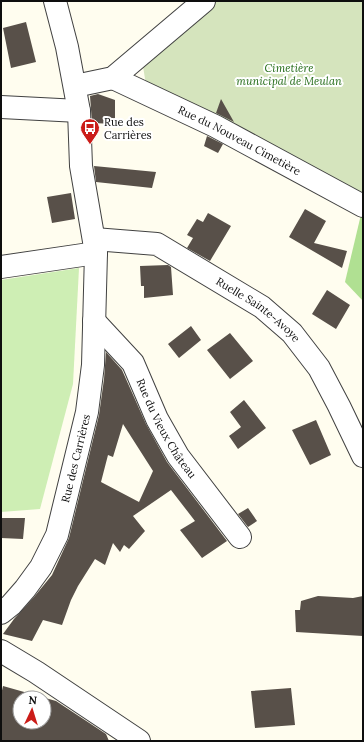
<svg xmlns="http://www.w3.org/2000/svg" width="364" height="742" viewBox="0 0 364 742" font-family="Lora,serif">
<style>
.green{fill:#ceeeb4}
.forest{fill:#b0e092}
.cemetery{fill:#d5e4bd}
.building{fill:#585049;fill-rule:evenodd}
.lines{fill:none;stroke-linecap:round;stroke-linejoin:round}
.minor-casing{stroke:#414141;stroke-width:24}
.minor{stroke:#fff;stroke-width:22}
.labels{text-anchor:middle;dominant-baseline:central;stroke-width:4;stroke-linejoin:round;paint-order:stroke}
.park-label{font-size:11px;font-style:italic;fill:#246c18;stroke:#fff}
.poi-label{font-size:11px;fill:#0e0e0e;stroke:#fff;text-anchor:start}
.street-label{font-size:11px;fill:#0e0e0e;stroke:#fff}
</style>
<rect width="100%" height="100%" fill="#fffdef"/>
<!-- green -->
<path class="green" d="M79,268L73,384L40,509L1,512V280Z"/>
<!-- forest -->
<path class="forest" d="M363,206V301L345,282Z"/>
<!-- cemetery -->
<path class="cemetery" d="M214,1H363V199L146,85L142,60Z"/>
<!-- building -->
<path class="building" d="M26,22L36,62L11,68L3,28Z
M98,94L115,100V124L92,123L90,96Z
M221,99L234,122L216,113Z
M207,136L223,144L218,153L204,146Z
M94,166L156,172L152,188L96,182Z
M71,193L75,219L52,223L47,197Z
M305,209L326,221L314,243L347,251L342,268L289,237Z
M208,213L231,226L210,261L187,248L193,238L187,235L197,219L203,222Z
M168,265L171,267L173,295L144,298V286H141L140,266Z
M327,290L350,305L336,329L312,314Z
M191,326L201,340L179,358L168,344Z
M230,333L253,361L230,379L207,350Z
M106,352L122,370L146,424L167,462L227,541L202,558L180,530L195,521L171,490L133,516L145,531L129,549L124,545L120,552L113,543L105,565L95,559L78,586L71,600L62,625L43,620L32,641L3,634L14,619L34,597L52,575L69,538L99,415L104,379ZM123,424L153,471L139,502L101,482L108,455L113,457Z
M244,400L266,428L238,449L229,436L241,427L230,412Z
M316,420L331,455L310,465L292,430Z
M248,508L257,521L248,527L238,514Z
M1,518H25L23,539L1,538Z
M318,596L353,598L363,596V636L296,632L295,610H300L301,601Z
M3,686L56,701L106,734L109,741H1V695ZM20,698H44V722H20Z
M291,688L295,725L255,728L251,691Z"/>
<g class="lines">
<!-- minor casing -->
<g class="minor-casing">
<g id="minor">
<path id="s1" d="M113,78L215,126L363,206"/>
<path d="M75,86L113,78L204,1"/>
<path d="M1,107L79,111"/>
<path id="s2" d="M94,239L157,244L262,307L292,333L319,368L339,406L363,456"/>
<path d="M1,267L96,253"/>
<path id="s3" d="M94,321L133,363L157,419L178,456L240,537"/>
<path id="s4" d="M1,613L11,605L25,589L41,567L57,535L87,412L93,365L96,253L81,166L79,111L67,47L55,1"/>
<path d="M1,651L36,672L139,741"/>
</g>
</g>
<!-- minor -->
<use href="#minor" class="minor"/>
</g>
<!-- icons -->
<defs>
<g id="bus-pin" transform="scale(1)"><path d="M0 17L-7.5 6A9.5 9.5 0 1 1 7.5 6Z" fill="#cb1c18" stroke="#fff"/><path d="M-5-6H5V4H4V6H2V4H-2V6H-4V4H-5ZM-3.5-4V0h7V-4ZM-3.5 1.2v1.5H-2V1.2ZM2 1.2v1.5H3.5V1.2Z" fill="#fff"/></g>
</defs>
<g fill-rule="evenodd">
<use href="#bus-pin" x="90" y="128"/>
</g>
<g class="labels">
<!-- park labels -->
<g class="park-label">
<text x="289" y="68">Cimetière<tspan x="289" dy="13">municipal de Meulan</tspan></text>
</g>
<!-- poi labels -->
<g class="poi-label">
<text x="104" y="122">Rue des<tspan x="104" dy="13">Carrières</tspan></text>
</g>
<!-- street labels -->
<g class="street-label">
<text stroke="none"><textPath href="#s1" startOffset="141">Rue du Nouveau Cimetière</textPath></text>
<text stroke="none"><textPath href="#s2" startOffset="184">Ruelle Sainte-Avoye</textPath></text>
<text stroke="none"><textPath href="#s3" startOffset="131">Rue du Vieux Château</textPath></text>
<text stroke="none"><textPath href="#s4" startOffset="176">Rue des Carrières</textPath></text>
</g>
</g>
<!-- border -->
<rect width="364" height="742" fill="none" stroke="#0e0e0e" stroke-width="4"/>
<!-- north arrow -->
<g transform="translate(32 710) rotate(4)"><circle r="19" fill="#ffffff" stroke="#9f9f9f"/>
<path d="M0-3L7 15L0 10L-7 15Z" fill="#cb1c18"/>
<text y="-6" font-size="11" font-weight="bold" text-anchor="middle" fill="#0e0e0e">N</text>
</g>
</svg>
